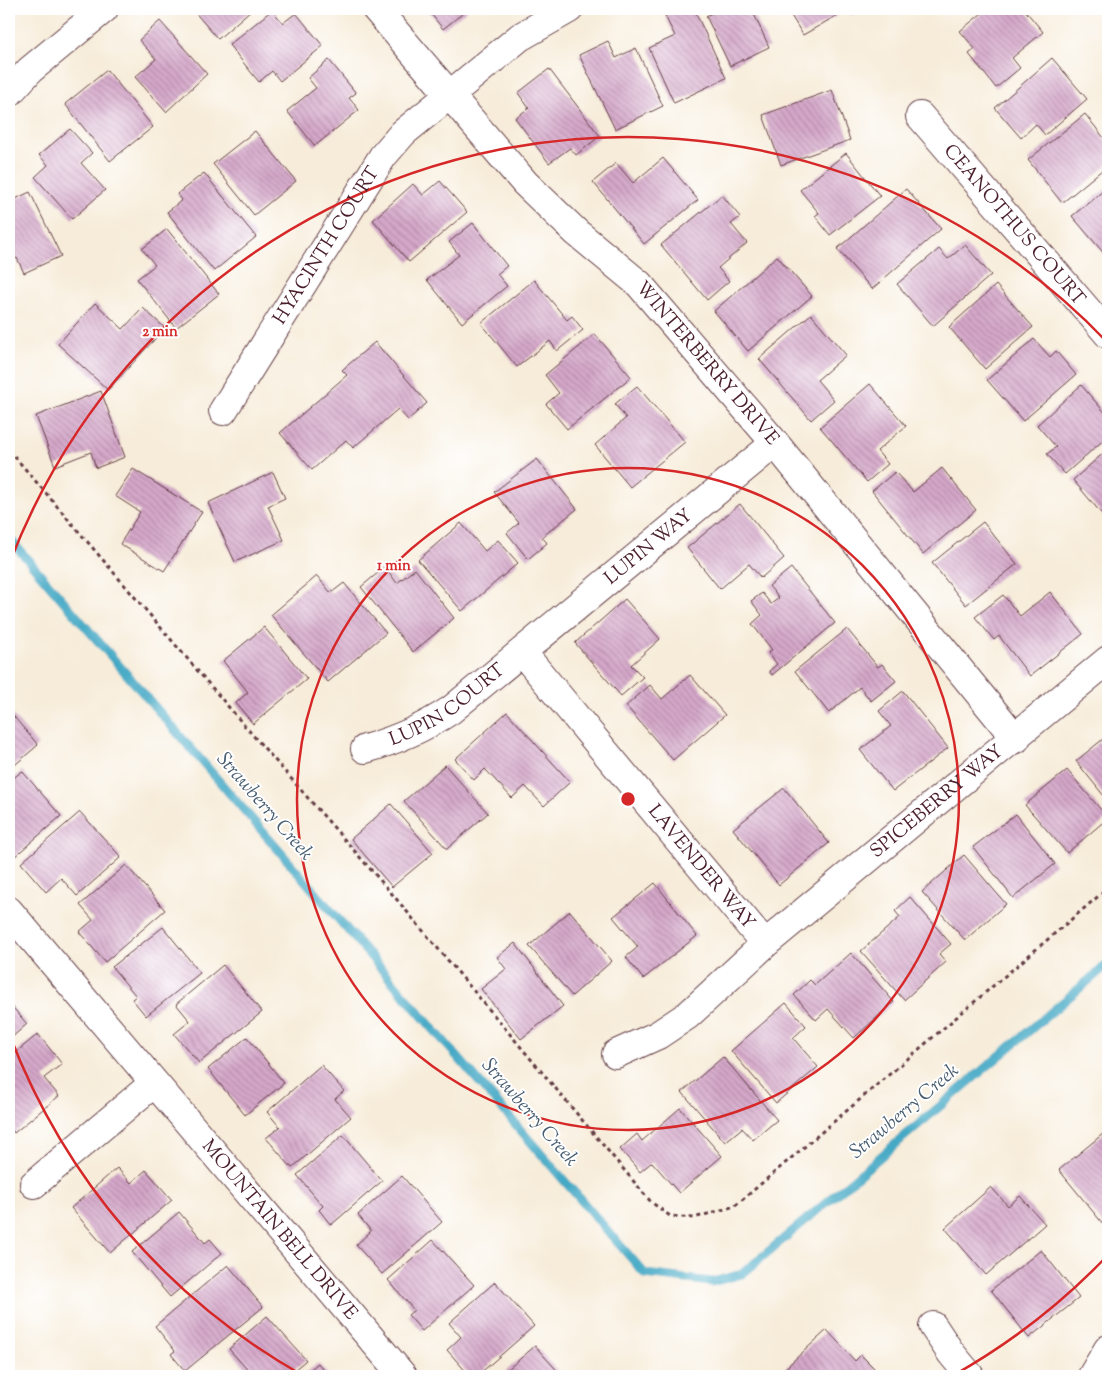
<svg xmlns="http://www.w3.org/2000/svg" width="1117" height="1385" viewBox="0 0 1117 1385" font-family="'Sorts Mill Goudy',serif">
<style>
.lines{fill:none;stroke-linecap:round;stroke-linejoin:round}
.stream{stroke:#45a9c5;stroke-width:9}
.building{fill:url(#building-back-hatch)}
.minor-casing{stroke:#643e45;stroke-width:30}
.path{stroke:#643e45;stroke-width:3;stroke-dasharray:4 4;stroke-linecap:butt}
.minor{stroke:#fff;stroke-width:28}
.ring{fill:none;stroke:#d62828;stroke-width:2.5}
.labels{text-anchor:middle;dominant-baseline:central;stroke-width:4;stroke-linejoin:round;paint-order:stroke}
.street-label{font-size:19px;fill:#4a1f2b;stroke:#fff}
.water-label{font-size:20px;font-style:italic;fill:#485d70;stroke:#fff}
.centre{fill:#d62828;stroke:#fff;stroke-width:2.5}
.ring-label{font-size:15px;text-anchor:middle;font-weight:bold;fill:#d62828;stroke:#fff;stroke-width:4;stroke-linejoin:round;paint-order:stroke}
</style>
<defs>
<pattern id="building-back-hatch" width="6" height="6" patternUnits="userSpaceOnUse" patternTransform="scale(1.25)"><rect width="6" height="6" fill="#d5a8ca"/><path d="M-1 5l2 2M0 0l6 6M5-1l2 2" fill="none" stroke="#af88a4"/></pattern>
</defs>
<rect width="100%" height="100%" fill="#fff"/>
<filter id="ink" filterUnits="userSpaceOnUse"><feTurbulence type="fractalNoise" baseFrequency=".02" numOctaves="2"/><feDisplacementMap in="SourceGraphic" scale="10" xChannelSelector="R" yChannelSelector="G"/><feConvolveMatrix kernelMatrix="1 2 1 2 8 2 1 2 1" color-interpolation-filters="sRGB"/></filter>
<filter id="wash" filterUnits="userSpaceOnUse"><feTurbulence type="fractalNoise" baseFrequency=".0096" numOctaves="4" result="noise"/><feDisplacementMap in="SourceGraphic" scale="20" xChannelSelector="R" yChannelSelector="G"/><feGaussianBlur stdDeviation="1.12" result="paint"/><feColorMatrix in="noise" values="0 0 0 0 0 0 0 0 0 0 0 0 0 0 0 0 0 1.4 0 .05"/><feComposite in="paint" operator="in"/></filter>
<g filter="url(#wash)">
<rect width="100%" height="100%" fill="#f7ecd9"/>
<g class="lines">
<!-- stream -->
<path class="stream" d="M9,538L645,1274L712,1282L742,1274L1108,964"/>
</g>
<g id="blocks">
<!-- building -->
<path class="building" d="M192,9H252L218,39Z
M427,9H468L443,29Z
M680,9H694L726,78L674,103L649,48L675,36L665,16Z
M720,9H765L754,14L769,47L730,66L706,16Z
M787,9H841L843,12L803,35Z
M848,9H864L851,15Z
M987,9H1024L1043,32L1012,58L1020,68L996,88L969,54L975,49L960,31Z
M272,10L283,23L296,13L323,46L280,81L272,71L259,82L229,45Z
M160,21L207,74L166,112L135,77L156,59L139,40Z
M608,41L616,58L636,48L663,106L615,129L579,55Z
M1052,58L1087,99L1045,135L1036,124L1021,138L995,108Z
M329,60L356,93L349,98L359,110L315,146L287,111L316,88L308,78Z
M549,69L600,136L576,155L570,148L549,163L515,118L529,108L518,93Z
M107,70L153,127L110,161L65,104Z
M832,90L850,140L781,165L763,115Z
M1085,114L1108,143V165L1062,203L1028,160Z
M70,129L92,153L81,163L105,190L72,219L35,177L48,165L39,155Z
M255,131L296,181L254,215L213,164Z
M846,153L880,196L830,235L815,216L819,213L800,190Z
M663,158L698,200L644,244L593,182L616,163L633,183Z
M204,173L256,237L214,271L167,212L182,200L177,194Z
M440,181L467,212L409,262L373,220L413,184L423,195Z
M1108,187V256L1107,257L1072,216Z
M906,189L941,229L872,289L837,249Z
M30,192L61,256L24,273L17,258L9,262V202Z
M722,195L740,217L731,224L747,243L718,268L729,281L707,300L661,245Z
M473,223L507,266L497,274L507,286L462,323L427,280L459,255L449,242Z
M167,229L219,294L176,328L137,279L155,265L142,249Z
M965,245L991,275L933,326L897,284L939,249L948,259Z
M777,256L812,296L748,351L714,311Z
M534,280L567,320L572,316L583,330L557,351L550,341L517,367L481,323Z
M996,285L1033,327L985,369L949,327Z
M95,303L123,329L143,308L165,328L108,390L58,344Z
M811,314L846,355L817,380L834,400L811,420L759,359Z
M595,334L631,377L567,429L546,404L559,393L545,375Z
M1034,339L1050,357L1056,351L1076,375L1023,421L987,380Z
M375,342L427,403L408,420L398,409L353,448L346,440L312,470L280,433L347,375L342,370Z
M870,384L906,426L877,451L888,464L867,482L820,427Z
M1081,385L1108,416V436L1065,474L1047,454L1056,447L1037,425Z
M637,386L685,442L630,487L595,445L626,418L615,404Z
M101,391L125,457L96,468L91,452L55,466L36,416Z
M1108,449V519L1107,520L1073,480Z
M537,459L577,509L542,537L547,543L528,559L507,533L519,523L494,492Z
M942,468L976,510L923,554L872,491L895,472L913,492Z
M133,469L202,512L164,571L120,544L140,512L115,496Z
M273,472L285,498L268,506L284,540L235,562L208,503Z
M740,504L784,558L761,578L749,564L720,589L687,548Z
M983,522L1017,564L966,605L932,563Z
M461,523L485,551L498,540L518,563L462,611L418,560Z
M385,567L397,583L415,569L454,618L413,652L361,587Z
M791,568L835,623L772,675L769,671L777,664L768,653L772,650L752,624L762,615L751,601L762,593L771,604L779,598L769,586Z
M317,576L331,593L344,583L386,633L328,682L271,615Z
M1050,592L1083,634L1030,676L999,636L994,640L975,617L1003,595L1020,616Z
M625,599L660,639L631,665L643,677L621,696L575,643Z
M264,627L307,679L253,724L236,703L248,692L223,661Z
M847,629L878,667L882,664L896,681L871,701L860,687L829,713L795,671Z
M690,675L725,715L673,760L626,706L650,685L662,699Z
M903,691L948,748L893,791L860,750L891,726L879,711Z
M9,711L38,745L9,770Z
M507,712L570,782L544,806L525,786L512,798L485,769L474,780L455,759Z
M1108,735V801L1076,761Z
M445,765L488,813L447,849L404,801Z
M1067,770L1108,818L1067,853L1025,805Z
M22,771L61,816L13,858L9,853V782Z
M784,788L829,843L779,885L733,829Z
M391,804L433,853L392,887L351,839Z
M80,812L121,857L77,896L61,878L46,892L21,863Z
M1016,814L1055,864L1013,898L973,847Z
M964,855L1006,904L965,940L922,892Z
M126,865L165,910L105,962L79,932L93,920L80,905Z
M655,883L697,936L643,979L626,957L638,947L613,917Z
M910,897L951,944L939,954L946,962L904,1000L861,951L900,917L895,911Z
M570,911L612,961L572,996L529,946Z
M163,927L200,973L146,1016L132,999L136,996L112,967Z
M515,943L563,1006L521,1039L481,989L506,969L497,957Z
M851,953L894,1002L854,1038L828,1009L816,1020L794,995L810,980L815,985Z
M223,965L262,1012L199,1063L174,1034L190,1021L176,1004Z
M9,1003L27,1024L9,1040Z
M786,1003L806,1026L793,1038L818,1067L776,1103L731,1051Z
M38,1034L62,1064L44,1078L59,1096L14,1133L9,1126V1058Z
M247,1037L284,1083L245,1115L208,1069Z
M723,1057L777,1120L753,1140L742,1128L725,1142L682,1092Z
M321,1065L344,1091L335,1099L351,1117L292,1168L266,1138L280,1127L267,1112Z
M680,1108L722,1156L679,1193L652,1162L640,1172L620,1149L637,1134L642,1141Z
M1104,1133L1108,1138V1230L1059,1170Z
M343,1135L382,1181L331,1225L319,1210L323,1206L297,1175Z
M117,1168L131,1183L146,1170L172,1200L110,1253L71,1208Z
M402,1176L442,1222L382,1274L356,1245L371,1231L358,1215Z
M991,1187L1008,1206L1020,1196L1045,1224L986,1275L945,1228Z
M179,1212L205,1243L210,1239L222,1253L170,1297L132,1252Z
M433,1240L474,1285L422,1331L408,1315L414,1310L388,1280Z
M1041,1250L1079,1298L1029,1338L991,1290Z
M228,1265L263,1307L185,1371L171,1354L175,1351L155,1326Z
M495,1282L534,1326L477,1376H470L447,1350L461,1337L449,1323Z
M267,1316L306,1360L287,1376H253L229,1349Z
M827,1330L855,1361L861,1355L876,1370L869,1376H783L780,1373Z
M535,1346L562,1376H500Z
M318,1363L329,1376H303Z"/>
</g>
</g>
<g filter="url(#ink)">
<use href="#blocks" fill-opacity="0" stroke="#643e45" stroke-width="1"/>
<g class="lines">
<!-- minor casing -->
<g class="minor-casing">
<g id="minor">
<path id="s1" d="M376,9L525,183L576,232L639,284L775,443L1016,739"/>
<path d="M9,93L30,70L104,9"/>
<path id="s2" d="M920,116L1108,334"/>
<path id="s3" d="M223,411L383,156L403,133L520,37L569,9"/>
<path id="s4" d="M522,652L765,944"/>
<path id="s5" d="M365,749C397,740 424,728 451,710L775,443"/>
<path id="s6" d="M9,911L403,1376"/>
<path id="s7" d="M616,1054L658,1035L688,1015L765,944L1108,660"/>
<path d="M34,1184L154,1083"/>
<path d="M933,1326L951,1353L970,1376"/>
<path d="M1092,1376L1108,1349"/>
</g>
</g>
<!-- path -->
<path class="path" d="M9,450L244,725L393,895L651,1202L670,1216L694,1218L735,1206L1108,888"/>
<!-- minor -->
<use href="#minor" class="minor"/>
</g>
</g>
<!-- distance rings -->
<g class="ring">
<circle cx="628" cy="799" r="331"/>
<path d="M1108 1255A662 662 0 0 1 954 1375M302 1375A662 662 0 0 1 10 1036M10 562A662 662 0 0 1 1108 343"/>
</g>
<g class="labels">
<!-- street labels -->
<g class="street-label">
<text stroke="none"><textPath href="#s2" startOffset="144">CEANOTHUS COURT</textPath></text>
<text stroke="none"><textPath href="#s3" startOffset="195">HYACINTH COURT</textPath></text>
<text stroke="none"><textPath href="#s1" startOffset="486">WINTERBERRY DRIVE</textPath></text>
<text stroke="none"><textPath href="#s5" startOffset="351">LUPIN WAY</textPath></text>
<text stroke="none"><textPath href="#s5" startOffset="94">LUPIN COURT</textPath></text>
<text stroke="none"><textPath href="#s7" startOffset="410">SPICEBERRY WAY</textPath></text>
<text stroke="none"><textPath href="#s4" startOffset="280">LAVENDER WAY</textPath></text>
<text stroke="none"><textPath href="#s6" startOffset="418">MOUNTAIN BELL DRIVE</textPath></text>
</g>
<!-- water labels -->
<g class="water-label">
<text transform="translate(264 807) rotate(49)">Strawberry Creek</text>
<text transform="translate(905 1112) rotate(-40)">Strawberry Creek</text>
<text transform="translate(529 1113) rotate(49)">Strawberry Creek</text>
</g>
</g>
<circle cx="628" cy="799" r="8" class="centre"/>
<g class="ring-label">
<text x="160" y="336">2 min</text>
<text x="394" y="570">1 min</text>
</g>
<!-- margin -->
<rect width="1117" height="1385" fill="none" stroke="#fff" stroke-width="30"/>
</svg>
